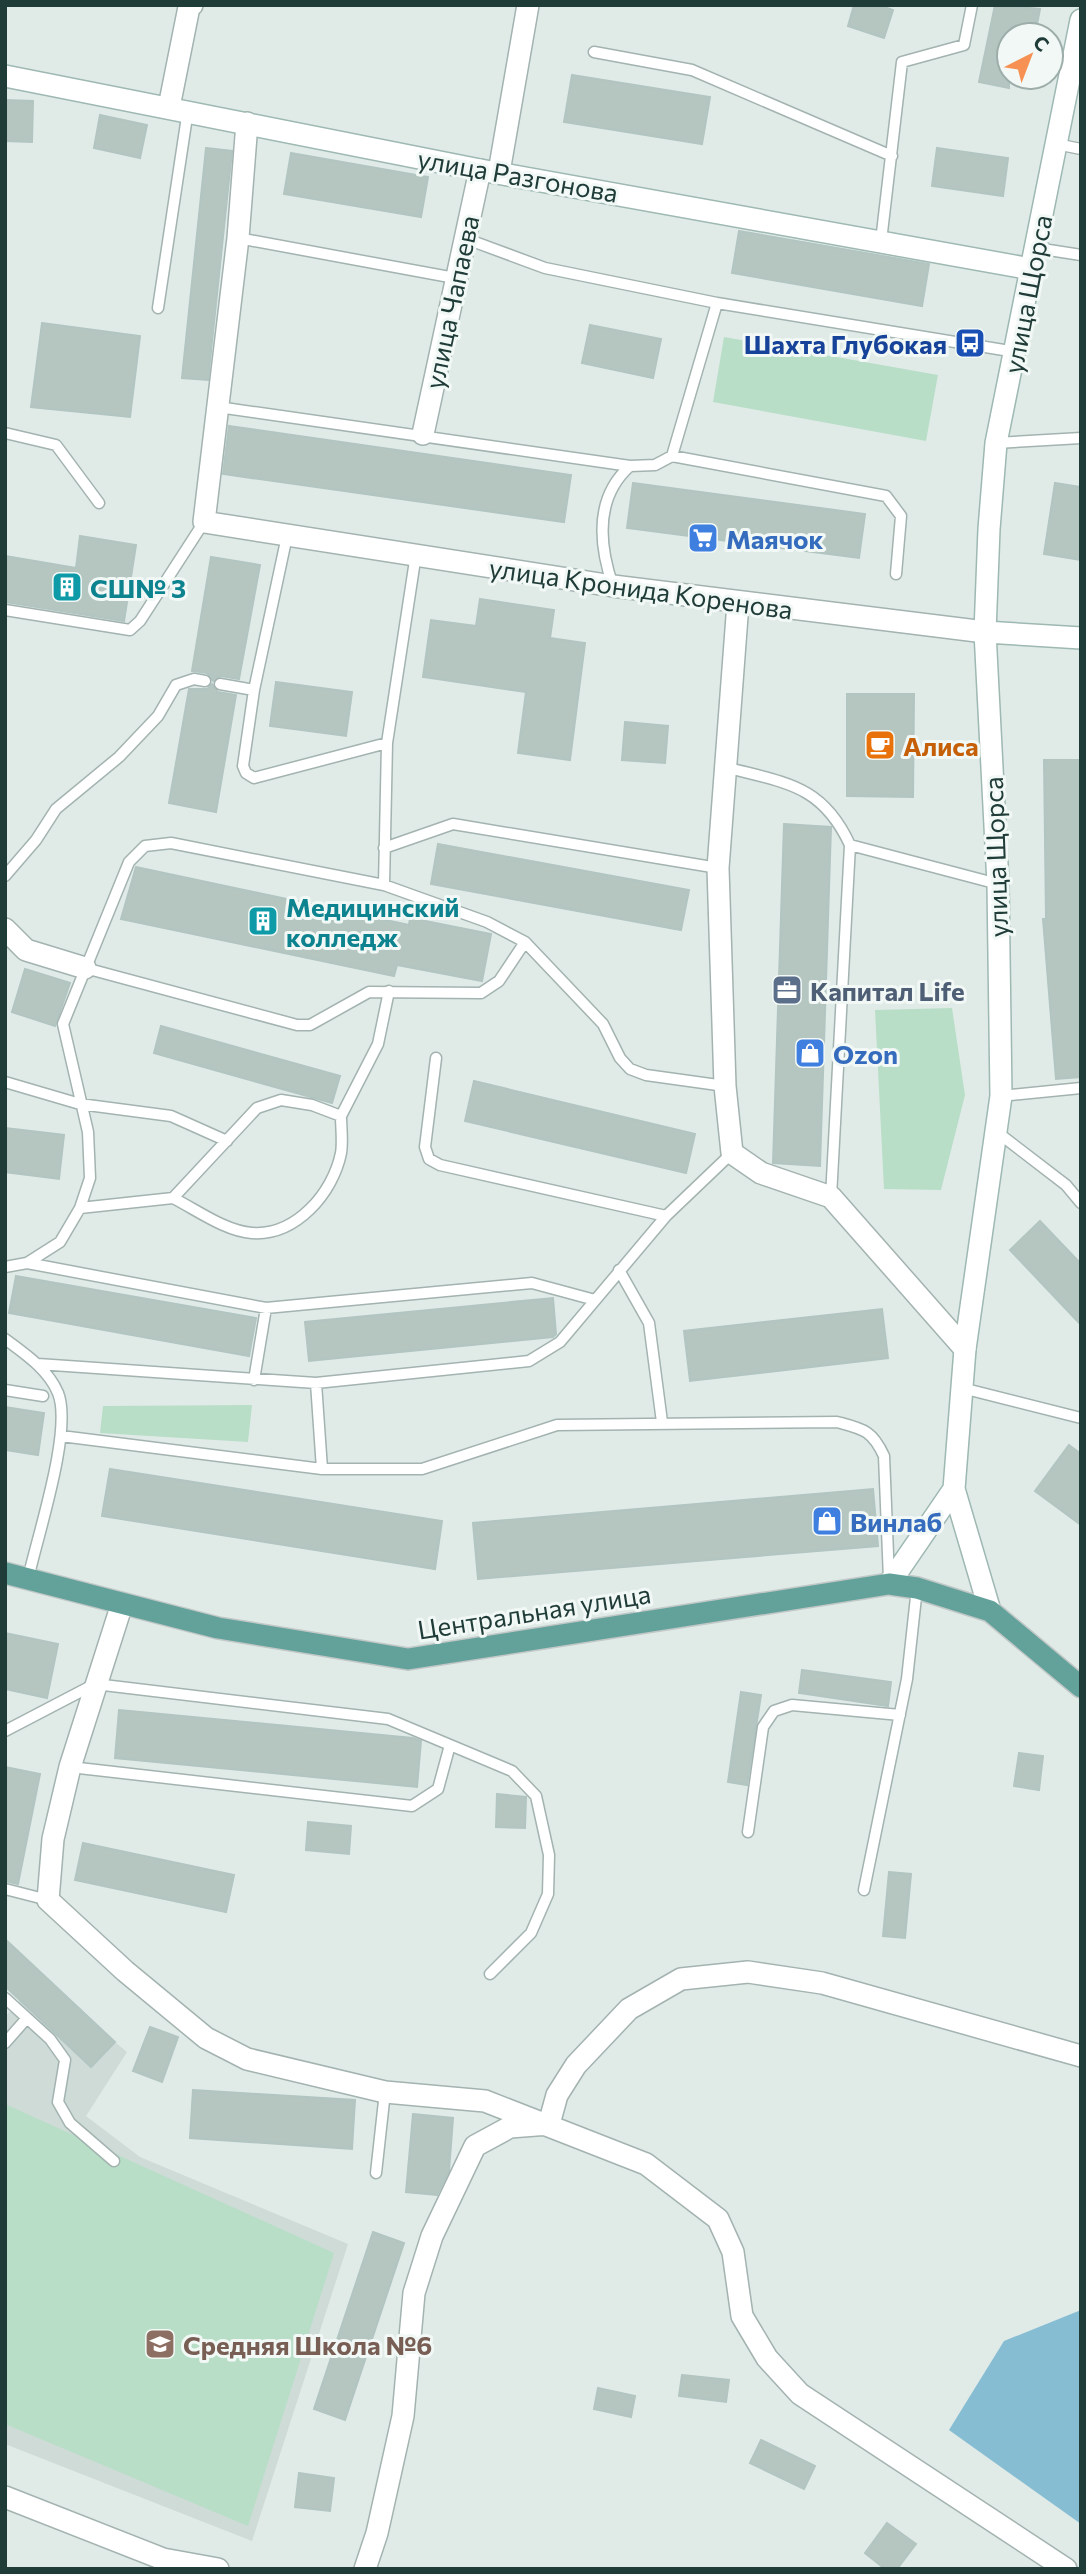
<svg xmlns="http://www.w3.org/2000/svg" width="1086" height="2574" viewBox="0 0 1086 2574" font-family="Commissioner,sans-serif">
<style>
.built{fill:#cedbd7}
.green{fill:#b8dec7}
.water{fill:#86bdd3}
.building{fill:#b5c6c1;stroke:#b2c5c0;stroke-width:2}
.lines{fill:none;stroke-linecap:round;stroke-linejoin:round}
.lane-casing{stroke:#a3b3b0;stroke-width:13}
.street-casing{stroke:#a3b3b0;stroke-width:24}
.secondary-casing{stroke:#9eb8b2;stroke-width:24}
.primary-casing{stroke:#c1c8c7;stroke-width:24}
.lane{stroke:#fff;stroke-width:10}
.street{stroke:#fff;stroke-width:21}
.secondary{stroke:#fff;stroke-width:21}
.primary{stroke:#63a29a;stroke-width:21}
.labels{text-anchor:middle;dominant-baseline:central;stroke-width:6;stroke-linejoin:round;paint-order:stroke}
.street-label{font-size:26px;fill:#203c38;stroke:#f1f8f5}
.transit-label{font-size:26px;font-weight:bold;fill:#164399;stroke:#f1f8f5;text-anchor:end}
.shop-label{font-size:26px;font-weight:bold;fill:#366cbe;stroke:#f1f8f5;text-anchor:start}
.culture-label{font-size:26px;font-weight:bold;fill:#0d838f;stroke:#f1f8f5;text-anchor:start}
.food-label{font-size:26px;font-weight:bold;fill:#c56008;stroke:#f1f8f5;text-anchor:start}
.service-label{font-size:26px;font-weight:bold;fill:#4e5e75;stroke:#f1f8f5;text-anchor:start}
.education-label{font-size:26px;font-weight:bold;fill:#785e54;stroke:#f1f8f5;text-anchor:start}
</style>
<rect width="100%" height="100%" fill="#e0ebe8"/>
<!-- built -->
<path class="built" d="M20,2000L91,2067L115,2042L127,2052L86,2116L140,2157L348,2244L252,2541L5,2444V2017Z"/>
<!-- green -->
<path class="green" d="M724,337L938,375L926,441L713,402Z
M952,1008L965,1095L941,1190L884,1189L875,1010Z
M252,1405L248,1442L100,1433L103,1406Z
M5,2104L334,2253L248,2526L5,2424Z"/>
<!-- water -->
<path class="water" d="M1081,2310V2524L949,2430L1004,2341Z"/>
<!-- building -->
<path class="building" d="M854,5H879L893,10L884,38L848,26Z
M995,5L1040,9L1035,35H1009V88L979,82Z
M572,75L710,97L702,144L564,122Z
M5,100L33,101L32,142L5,141Z
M100,115L147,125L140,158L94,148Z
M206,148L232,151L208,380L182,378Z
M937,148L1008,158L1003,196L932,186Z
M291,153L428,177L421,217L284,194Z
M739,231L929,264L922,306L732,273Z
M42,323L140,336L130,417L31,407Z
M590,325L661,339L653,378L582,363Z
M229,426L571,475L564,522L223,474Z
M633,483L865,514L859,558L627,528Z
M1055,483L1081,487V560L1044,554Z
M80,536L136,545L124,621L5,602V556L76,568Z
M211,557L260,565L239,679L221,676L213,681L207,673L192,671Z
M480,599L554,610L550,638L585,643L570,760L518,753L526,692L423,677L431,620L476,626Z
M276,682L352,692L346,736L270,726Z
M212,684L218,692L236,695L216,812L169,803L189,689H207Z
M847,694H914L913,797L847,796Z
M625,722L668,726L665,763L622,760Z
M1044,760H1081V1077L1056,1079L1043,919H1046Z
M784,824L831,827L820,1166L773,1163Z
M438,844L689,890L681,930L431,884Z
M136,867L409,925L410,918L491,934L482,981L397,965L394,976L121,919Z
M25,969L70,983L55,1026L12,1012Z
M161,1026L340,1076L332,1103L154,1053Z
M474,1081L695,1134L686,1173L465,1121Z
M5,1128L64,1135L59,1179L5,1172Z
M1040,1221L1081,1264V1325L1010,1250Z
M16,1276L256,1318L249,1356L9,1313Z
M553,1298L556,1334L553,1337L309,1361L305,1322Z
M882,1309L888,1358L690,1381L684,1331Z
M5,1407L44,1413L38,1455L5,1450Z
M1069,1445L1081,1454V1525L1035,1491Z
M110,1469L442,1521L435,1569L102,1516Z
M873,1489L878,1546L478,1579L473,1523Z
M5,1633L58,1644L47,1698L5,1689Z
M802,1670L891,1682L888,1706L799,1693Z
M741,1692L761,1695L747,1785L728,1782Z
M119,1710L413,1738L421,1741L417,1787L115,1758Z
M1019,1753L1043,1756L1039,1790L1014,1786Z
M5,1767L40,1774L18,1884L5,1881Z
M497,1794L526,1797L525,1828L496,1827Z
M308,1822L351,1826L349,1854L306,1850Z
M83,1843L234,1875L226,1912L75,1880Z
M889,1872L911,1874L905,1938L883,1936Z
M5,1939L115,2042L91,2067L5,1986Z
M150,2027L178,2037L162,2082L133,2071Z
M193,2090L355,2100L352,2149L190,2138Z
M413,2114L453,2118L449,2171L437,2195L406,2192Z
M373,2232L404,2243L345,2420L314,2409Z
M682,2375L729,2380L726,2402L679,2396Z
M598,2388L635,2396L631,2417L594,2409Z
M761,2440L815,2466L804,2489L750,2463Z
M299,2473L334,2478L330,2511L295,2507Z
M887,2523L916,2544L897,2569H885L865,2553Z"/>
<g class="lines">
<!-- lane casing -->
<g class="lane-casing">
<path id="lane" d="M594,52L692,70L892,156
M1056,144L1081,149
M238,238L455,278
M464,238L545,268L717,303L1016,352
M881,241L902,62L964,45L972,5
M1036,248L1081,255
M158,308L188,110
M218,407L630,466
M5,433L56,445L99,503
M996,443L1081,438
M672,456L886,496L901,516L896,574
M287,536L254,690L243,766L246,773L254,778L387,743
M613,586C599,545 594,498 630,466L655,465L672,456L717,303
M5,610L130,630L140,621L204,522
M220,684L254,690
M725,767C785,783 822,784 850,845L831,1197
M850,845L998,884
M384,848L453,824L718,868
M5,876L36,840L56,809L119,757L158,716L176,685L194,679L205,681
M384,885L387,743L416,554
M85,968L297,1025H310L369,992L481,993L499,981L525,942
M436,1058L425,1147L429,1159L440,1165L666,1216L732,1153
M5,1082L80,1104L171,1116L227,1141
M1001,1096L1081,1088
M997,1132L1066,1185L1081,1203
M173,1198C197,1210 225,1231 252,1233C296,1236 333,1193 341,1153C343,1142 341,1127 341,1116
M80,1208L173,1198L257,1108L281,1100L312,1105L341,1116L378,1044L389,991
M27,1263L266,1308L532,1283L595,1300
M5,1267L27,1263L60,1242L80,1208L90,1178L88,1132L63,1024L129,862L145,846L171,843L384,885L487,922L525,942L603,1024L620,1058L630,1069L646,1075L725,1086
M619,1270L649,1323L662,1422
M5,1339C25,1354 48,1369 58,1393C73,1430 37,1537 28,1579
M38,1364L316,1383L529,1361L560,1342L666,1216
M254,1380L266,1308
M316,1383L322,1469
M962,1388L1081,1418
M5,1390L43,1396
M61,1436L322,1469H422L557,1425L837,1422C863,1429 872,1430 884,1456L889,1579
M5,1731L95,1684L388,1719L512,1771L536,1796L549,1855L548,1894L531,1933L490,1974
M70,1767L412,1806L438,1789L450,1745
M748,1832L763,1727L774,1711L792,1705L900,1715
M5,1889L48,1900
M864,1890L907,1679L917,1588
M5,1998L50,2039L65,2060L58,2102L70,2123L114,2161
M5,2043L27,2018
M376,2173L385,2092"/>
</g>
<!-- street casing -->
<g class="street-casing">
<path id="street" d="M169,107L189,7L192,5
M247,123L238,238L204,522L613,586L985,632
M499,172L528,5
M423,434L480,170
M738,603L718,868L725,1086L732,1153L761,1173L831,1197L965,1349
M5,929L26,950L85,968
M122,1604L70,1767L53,1839L48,1900L125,1971L206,2038L247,2059L385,2092L485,2101L646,2164L718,2219L733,2252L742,2316L767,2358L800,2394L1066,2569
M5,2497L163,2559L218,2569
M365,2569L377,2533L403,2416L414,2293L432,2236L475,2146L510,2127L549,2124L557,2095L576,2065L629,2009L681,1979L748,1972L822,1983L1081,2056"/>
</g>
<!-- secondary casing -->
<g class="secondary-casing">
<path id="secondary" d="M5,76L480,170L1031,269
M985,632L1081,638
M889,1584L954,1489
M990,1611L954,1489L965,1349L1001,1096L998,884L985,632L989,529L996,443L1081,20"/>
</g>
<!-- primary casing -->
<g class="primary-casing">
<path id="primary" d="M5,1573L218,1628L408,1659L889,1584L917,1588L990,1611L1081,1687"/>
</g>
<!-- lane -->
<use href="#lane" class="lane"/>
<!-- street -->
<use href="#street" class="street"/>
<!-- secondary -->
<use href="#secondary" class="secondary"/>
<!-- primary -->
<use href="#primary" class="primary"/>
</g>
<!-- icons -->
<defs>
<g id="bus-square" transform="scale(1.575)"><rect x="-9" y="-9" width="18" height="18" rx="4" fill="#1a4fb4" stroke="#f1f8f5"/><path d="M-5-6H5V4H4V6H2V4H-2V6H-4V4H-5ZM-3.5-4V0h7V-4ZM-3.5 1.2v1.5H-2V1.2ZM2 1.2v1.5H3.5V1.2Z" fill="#fff"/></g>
<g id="supermarket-square" transform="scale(1.575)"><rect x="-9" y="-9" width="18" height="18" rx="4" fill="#3f7fe0" stroke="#f1f8f5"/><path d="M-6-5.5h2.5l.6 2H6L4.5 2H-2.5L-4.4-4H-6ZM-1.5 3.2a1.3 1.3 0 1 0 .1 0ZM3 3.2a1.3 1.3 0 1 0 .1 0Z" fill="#fff"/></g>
<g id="building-square" transform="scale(1.575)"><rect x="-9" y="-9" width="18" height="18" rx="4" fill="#0f9aa8" stroke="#f1f8f5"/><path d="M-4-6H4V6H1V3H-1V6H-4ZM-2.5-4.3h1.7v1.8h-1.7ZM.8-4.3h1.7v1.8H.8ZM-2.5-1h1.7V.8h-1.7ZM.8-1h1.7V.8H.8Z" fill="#fff"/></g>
<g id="cafe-square" transform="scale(1.575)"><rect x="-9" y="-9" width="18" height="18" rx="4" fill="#e8710a" stroke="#f1f8f5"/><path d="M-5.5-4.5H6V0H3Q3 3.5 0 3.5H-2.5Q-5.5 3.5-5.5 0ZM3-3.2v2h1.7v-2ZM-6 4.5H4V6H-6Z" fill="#fff"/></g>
<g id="office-square" transform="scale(1.575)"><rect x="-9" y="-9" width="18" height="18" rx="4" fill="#5c6f8a" stroke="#f1f8f5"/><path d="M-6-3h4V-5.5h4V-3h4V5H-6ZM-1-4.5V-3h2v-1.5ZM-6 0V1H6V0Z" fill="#fff"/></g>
<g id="shop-square" transform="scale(1.575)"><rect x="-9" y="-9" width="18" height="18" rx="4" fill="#3f7fe0" stroke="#f1f8f5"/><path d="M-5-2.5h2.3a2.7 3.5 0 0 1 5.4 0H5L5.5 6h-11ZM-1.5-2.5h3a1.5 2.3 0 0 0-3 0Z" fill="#fff"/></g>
<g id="school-square" transform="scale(1.575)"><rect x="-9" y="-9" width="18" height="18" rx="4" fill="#8d6e63" stroke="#f1f8f5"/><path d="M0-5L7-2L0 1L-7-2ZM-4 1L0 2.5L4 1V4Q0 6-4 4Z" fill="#fff"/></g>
</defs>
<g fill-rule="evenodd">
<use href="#bus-square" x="970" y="343"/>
<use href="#supermarket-square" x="703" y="538"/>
<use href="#building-square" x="67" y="587"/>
<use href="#cafe-square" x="880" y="745"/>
<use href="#building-square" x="263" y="921"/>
<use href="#office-square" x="787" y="990"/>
<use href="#shop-square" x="810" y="1053"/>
<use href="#shop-square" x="827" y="1521"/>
<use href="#school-square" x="160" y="2344"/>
</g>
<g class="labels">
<!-- street labels -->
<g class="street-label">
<text transform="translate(518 175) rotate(10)">улица Разгонова</text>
<text transform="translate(1027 294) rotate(-79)">улица Щорса</text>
<text transform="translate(451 302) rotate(-78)">улица Чапаева</text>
<text transform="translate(641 588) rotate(8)">улица Кронида Коренова</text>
<text transform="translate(995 857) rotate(-92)">улица Щорса</text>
<text transform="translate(534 1611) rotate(-9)">Центральная улица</text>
</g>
<!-- transit labels -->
<g class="transit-label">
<text x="947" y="343">Шахта Глубокая</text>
</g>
<!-- shop labels -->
<g class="shop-label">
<text x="726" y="538">Маячок</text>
<text x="833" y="1053">Ozon</text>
<text x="850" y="1521">Винлаб</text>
</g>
<!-- culture labels -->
<g class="culture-label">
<text x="90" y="587">СШ№ 3</text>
<text x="286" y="906">Медицинский<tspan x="286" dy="30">колледж</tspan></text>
</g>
<!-- food labels -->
<g class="food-label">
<text x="903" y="745">Алиса</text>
</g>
<!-- service labels -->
<g class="service-label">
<text x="810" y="990">Капитал Life</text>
</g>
<!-- education labels -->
<g class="education-label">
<text x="183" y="2344">Средняя Школа №6</text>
</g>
</g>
<!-- border -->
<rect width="1086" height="2574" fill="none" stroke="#203c38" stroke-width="14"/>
<!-- north arrow -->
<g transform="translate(1030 56) rotate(42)"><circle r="33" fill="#f1f8f5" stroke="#9dada9" stroke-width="2"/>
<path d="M0-5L12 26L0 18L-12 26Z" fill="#f69153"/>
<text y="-10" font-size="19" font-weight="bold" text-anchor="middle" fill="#203c38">С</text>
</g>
</svg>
